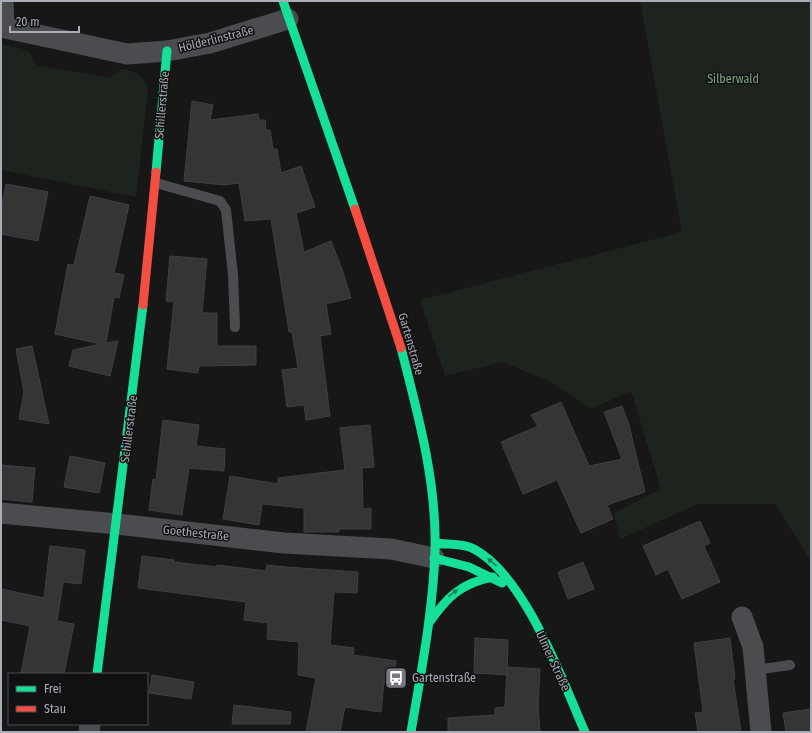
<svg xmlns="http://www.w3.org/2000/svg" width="812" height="733" viewBox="0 0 812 733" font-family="'Fira Sans Condensed',sans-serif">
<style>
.green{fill:#1d241e}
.building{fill:#353536;stroke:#3f4043}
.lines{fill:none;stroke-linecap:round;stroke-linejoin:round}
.lane{stroke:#4b4c50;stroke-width:10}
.street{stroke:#4b4c50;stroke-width:21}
.fast{stroke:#16e098;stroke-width:9}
.jam{stroke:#f24e42;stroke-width:9}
.oneway{fill:#14835c}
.labels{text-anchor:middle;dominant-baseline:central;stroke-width:3;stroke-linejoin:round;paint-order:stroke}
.street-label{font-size:12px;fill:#a8adb8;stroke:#111113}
.park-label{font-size:12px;fill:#7fa381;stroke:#111113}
.poi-label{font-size:12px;fill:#a8adb8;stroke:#111113;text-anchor:start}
</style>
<rect width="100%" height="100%" fill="#171717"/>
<!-- green -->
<path class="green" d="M640,1H811V561L775,504H698L620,539L614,513L661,489L631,391L591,409L549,381L502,362L445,376L420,300L682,232Z
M1,44L29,51L36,65L110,78L121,69C135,71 146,76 148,91L136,197L1,170Z"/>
<!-- building -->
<path class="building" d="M192,101L213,105L210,120L258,114L259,120H265L266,130H270L273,149H277L281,173L301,166L315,207L296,213L304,252L331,241L342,269L351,298L326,304L331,334L320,336L330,416L306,420L304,405L287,407L282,370L298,368L292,332H289L271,219L245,221L239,183L224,185L184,181Z
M6,184L48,192L38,241L1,234V210Z
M90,196L129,205L114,273L124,275L119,298L114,297L106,343L118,341L110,376L69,366L73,350L101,344L55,334L68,264L74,265Z
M170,256L207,259L202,313H217V346H256V365L199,366L198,373L167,369L174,302L166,301Z
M32,346L49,424L19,419L24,392L16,349Z
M561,402L589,466L622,459L604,412L622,406L629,425L645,492L607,505L613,519L581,533L557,480L523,494L501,442L538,426L531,415Z
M163,420L199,425L196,446L225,449L224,471L189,468L182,515L149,510L153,479L156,480Z
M370,425L374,467L362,468L363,509L371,508V529H339V532H304V508L262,504L259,525L223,519L230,476L278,484V478L345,470L340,428Z
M70,456L105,463L99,493L64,487Z
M1,465L35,468L32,502L1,499Z
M700,521L710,543L704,546L720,582L682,599L668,569L656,575L643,546Z
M50,546L85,550L81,584L63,582L57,621L74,624L64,674H21L30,626L1,620V589L44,598Z
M142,556L174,560V562L217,567V565L266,571L267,565L286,567L358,572L357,593L334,592L330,645L354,648L353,655L396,661L393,683L384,682L381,712L345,707L340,732H306L316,678L298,675L299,642L267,639L268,623L244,620L246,602L138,588Z
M583,562L594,589L568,599L558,572Z
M475,638L508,640L507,675L474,673Z
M730,638L735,679H733L741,732H698L695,713L703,712L694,643Z
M507,667L540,669L538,705L540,732H448V718L495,715V708L505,707Z
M152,675L194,682L191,699L149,693Z
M234,705L291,712L290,724H232Z
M811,709V732H786L783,713Z"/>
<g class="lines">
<!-- lane -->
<path class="lane" d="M156,183L220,201L226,210L233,275L235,327
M755,670L790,665"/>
<!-- street -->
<path class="street" d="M3,1L4,27
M1,27L127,54L167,51L210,43L288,19
M1,513L117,524L284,543L391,549L434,558
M742,617L753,647L761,732
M89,732L90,724"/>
<!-- fast -->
<path class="fast" d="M283,1L355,209
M156,172L167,51
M401,348C418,414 437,483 435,551C433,612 421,672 411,732
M435,543C447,545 463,543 474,549C526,577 562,680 585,732
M434,558L469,567L502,583
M429,623C447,597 461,583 493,577
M97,674L143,305"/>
<!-- jam -->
<path class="jam" d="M355,209L401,348
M143,305L156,172"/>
</g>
<!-- one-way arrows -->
<defs><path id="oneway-solid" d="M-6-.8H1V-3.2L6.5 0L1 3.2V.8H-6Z"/></defs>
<g class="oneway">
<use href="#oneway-solid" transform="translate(492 562) rotate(-140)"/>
<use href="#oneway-solid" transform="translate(453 593) rotate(-38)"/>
</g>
<!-- icons -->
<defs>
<g id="bus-square" transform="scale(1.15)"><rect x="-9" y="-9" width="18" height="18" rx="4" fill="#757880" stroke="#111113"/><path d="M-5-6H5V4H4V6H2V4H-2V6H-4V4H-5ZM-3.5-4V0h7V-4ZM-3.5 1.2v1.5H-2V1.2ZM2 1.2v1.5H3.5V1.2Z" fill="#fff"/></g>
</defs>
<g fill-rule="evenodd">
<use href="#bus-square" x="396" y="678"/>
</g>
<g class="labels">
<!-- street labels -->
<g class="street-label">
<text transform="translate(216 39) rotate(-14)">Hölderlinstraße</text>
<text transform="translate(162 105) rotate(-85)">Schillerstraße</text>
<text transform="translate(411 344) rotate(74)">Gartenstraße</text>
<text transform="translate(129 429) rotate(-83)">Schillerstraße</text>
<text transform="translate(196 533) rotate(6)">Goethestraße</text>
<text transform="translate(553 661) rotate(65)">Ulmer Straße</text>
</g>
<!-- park labels -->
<g class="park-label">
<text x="733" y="79">Silberwald</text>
</g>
<!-- poi labels -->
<g class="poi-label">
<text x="412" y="678">Gartenstraße</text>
</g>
</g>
<!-- border -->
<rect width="812" height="733" fill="none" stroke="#a8adb8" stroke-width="4"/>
<!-- legend -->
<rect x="8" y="673" width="140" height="52" fill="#111113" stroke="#4d4f55"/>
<rect x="16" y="686" width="20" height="6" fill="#16e098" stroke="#4d4f55"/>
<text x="44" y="693" font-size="12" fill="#a8adb8">Frei</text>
<rect x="16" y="706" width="20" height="6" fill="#f24e42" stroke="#4d4f55"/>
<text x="44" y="713" font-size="12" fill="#a8adb8">Stau</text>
<!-- scale -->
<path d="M10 26v6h69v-6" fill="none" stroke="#a8adb8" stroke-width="2"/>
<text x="16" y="26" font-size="12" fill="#a8adb8" stroke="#111113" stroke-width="3" paint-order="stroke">20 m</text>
</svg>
